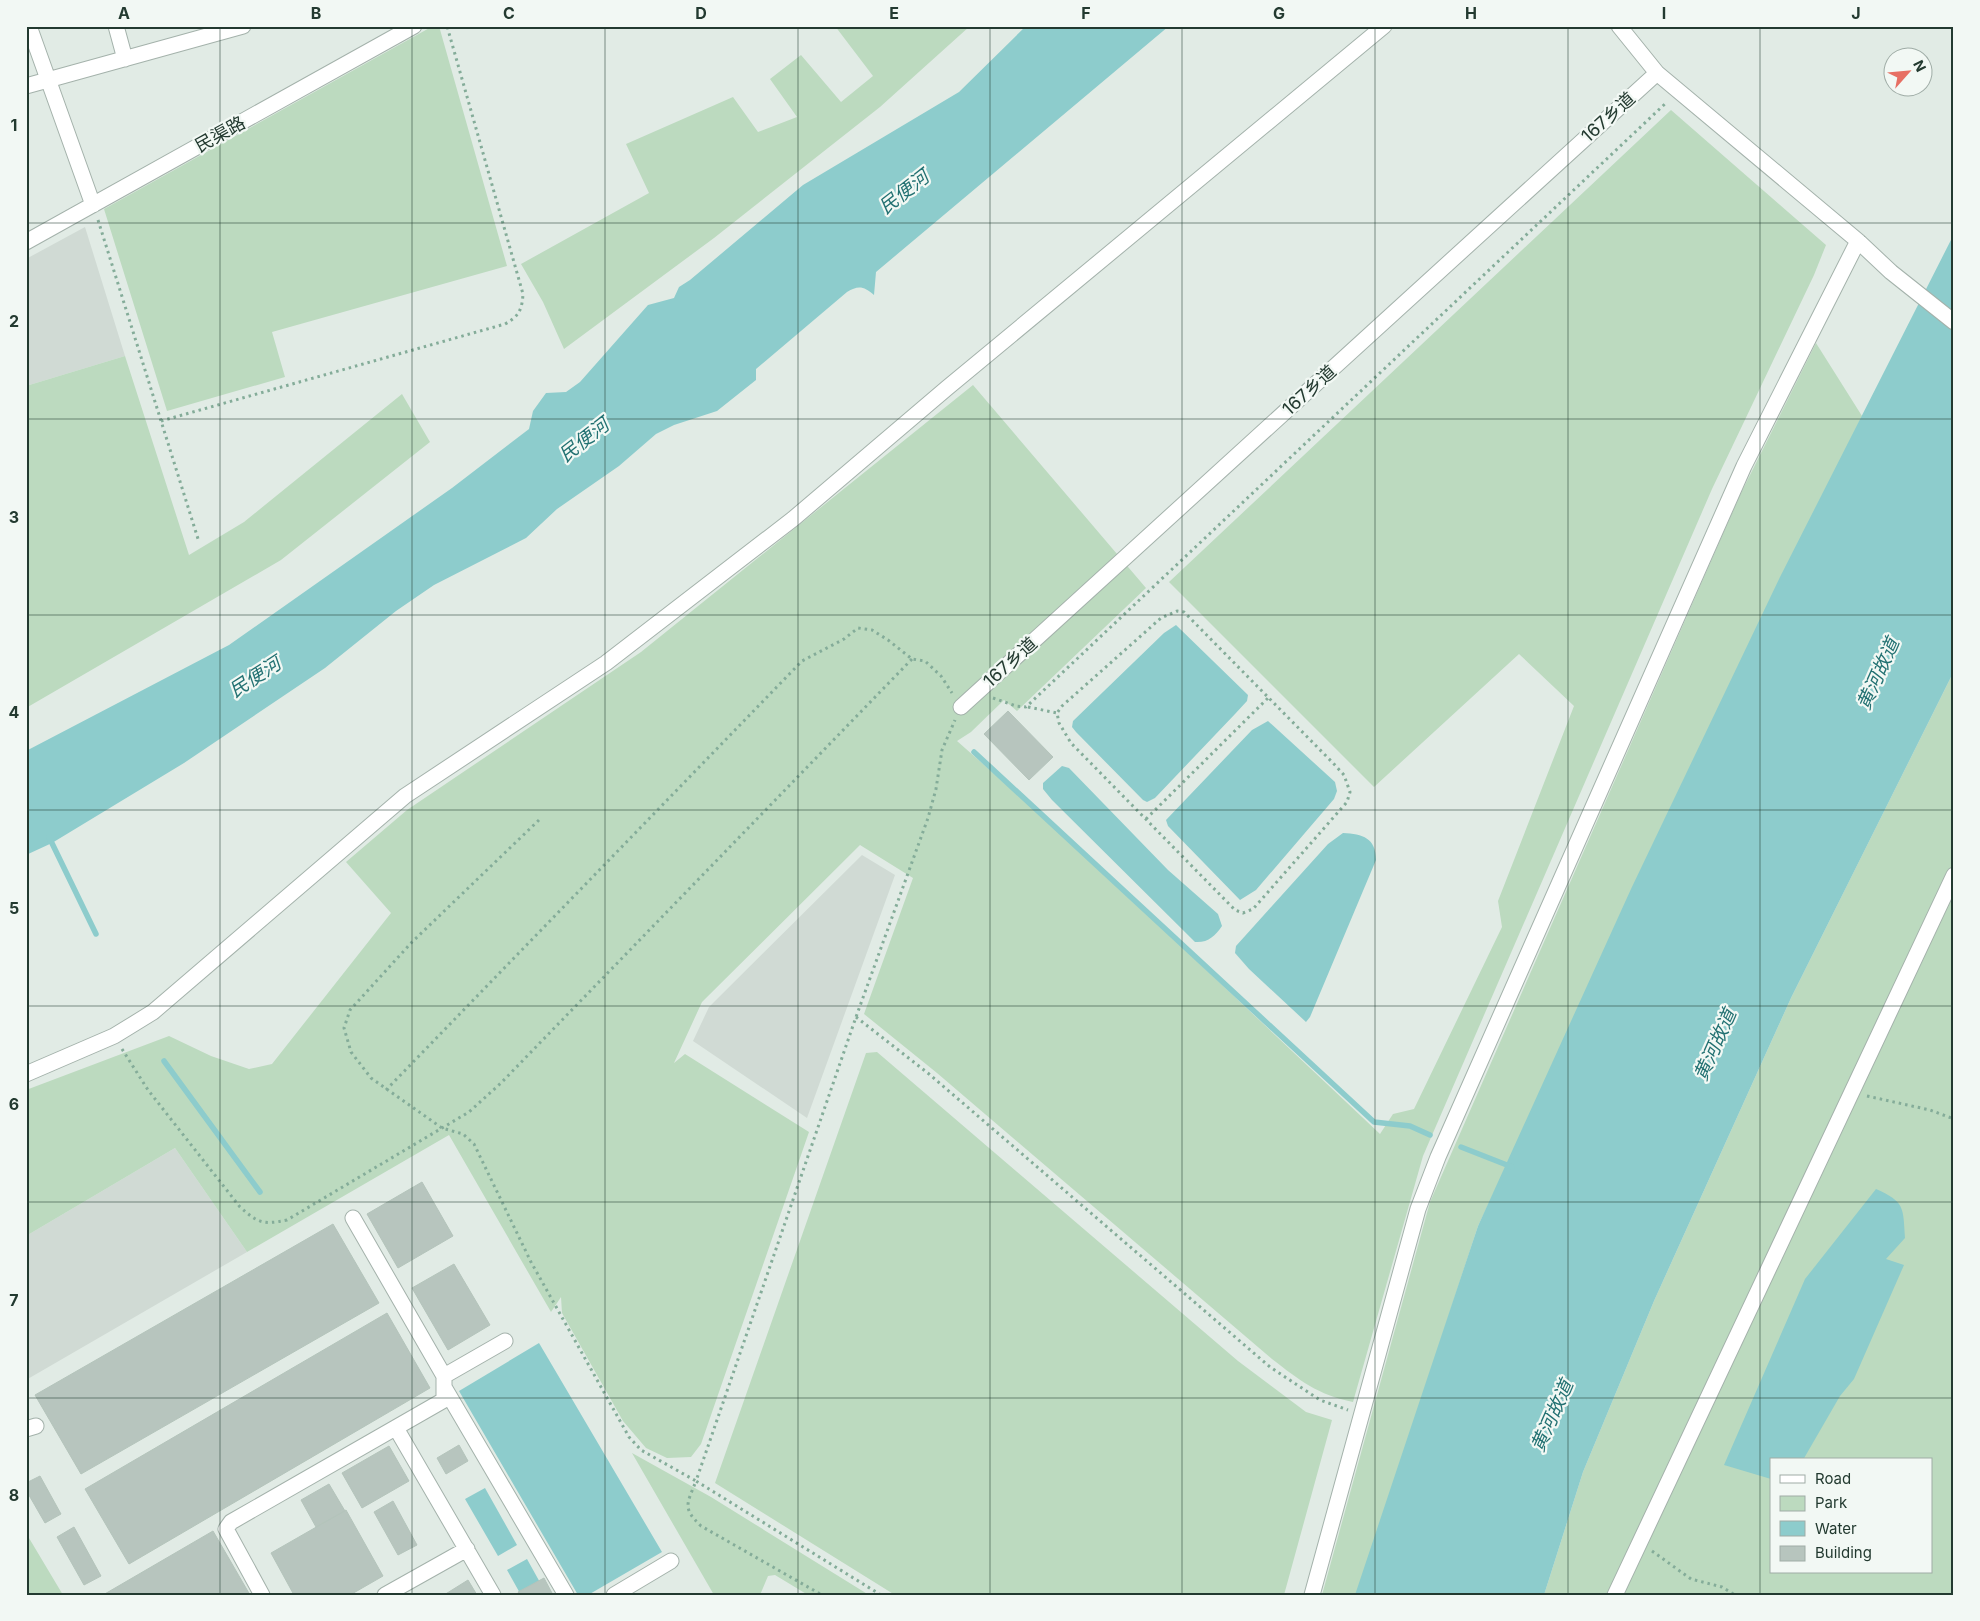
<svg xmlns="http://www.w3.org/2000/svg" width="1980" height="1621" viewBox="0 0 1980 1621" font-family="Inter,'Noto Sans SC',sans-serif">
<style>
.built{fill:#d0dad4}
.green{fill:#bcdabf;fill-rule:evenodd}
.water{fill:#8dcccc}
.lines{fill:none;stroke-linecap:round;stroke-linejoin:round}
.stream{stroke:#8dcccc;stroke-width:5.5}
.building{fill:#b7c5be;stroke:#b4c4bb}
.minor-casing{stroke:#a4b2ab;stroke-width:17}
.path{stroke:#84ac99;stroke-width:3;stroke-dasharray:2.5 4;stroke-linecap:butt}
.minor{stroke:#fff;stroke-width:15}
.grid{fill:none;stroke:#233a30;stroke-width:1;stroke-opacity:0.55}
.labels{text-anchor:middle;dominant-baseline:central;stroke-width:4.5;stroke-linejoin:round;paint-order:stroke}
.street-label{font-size:18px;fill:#233a30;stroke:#f2f8f4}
.water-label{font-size:19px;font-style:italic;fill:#227172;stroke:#f2f8f4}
.neatline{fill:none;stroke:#233a30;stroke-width:2}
.grid-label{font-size:16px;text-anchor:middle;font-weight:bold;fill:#233a30}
</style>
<rect width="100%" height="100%" fill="#e1ebe5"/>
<!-- built -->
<path class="built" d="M85,227L125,356L26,386V259Z
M862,855L895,875L807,1118L693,1041L709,1007Z
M175,1148L247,1252L26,1380V1236Z"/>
<!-- green -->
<path class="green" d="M433,26H439L507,266L272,332L285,377L167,411L104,209Z
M835,26H970L880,107L714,238L564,349L543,302L521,264L649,193L626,144L733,97L758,132L797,117L770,79L801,55L841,102L873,76Z
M1671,110L1826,245L1814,275L1712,489L1423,1156L1353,1402C1318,1395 1299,1380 1272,1359L937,1073L864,1014L913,878L860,845L702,1002L674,1063L685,1054L809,1132L701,1444L691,1457L667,1458L646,1448L623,1421L562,1313L561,1297L551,1312L449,1135L247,1252L175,1148L26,1236V1090L169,1036L211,1056L249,1069L272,1064L391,913L346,862L407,810L641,652L973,385L1146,588L1017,711L1004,700L971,732L957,741L1059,831L1380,1134L1393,1114L1414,1109L1502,927L1498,901L1574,706L1519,654L1374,787L1169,582Z
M1816,343L1862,416L1478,1226L1357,1595H1322L1430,1202L1740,495Z
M125,356L189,555L244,522L402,394L430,442L281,560L26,708V386Z
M1954,671V1595H1544L1583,1472L1654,1301L1791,998ZM1771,1460H1931V1572H1771Z
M877,1052L1238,1361L1306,1412L1332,1420L1284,1595H895L715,1483L866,1053Z
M632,1453L711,1497L869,1595H808L775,1575L768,1576L760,1595H714Z
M26,1533L63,1595H26Z"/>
<!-- water -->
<path class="water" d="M1026,26H1169L876,272L874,295C864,286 858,285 847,292L756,369V380L717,411L674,425L656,434L619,466L557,509L526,538L434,585L396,611L325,668L184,763L52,843L26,855V751L229,645L452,488L529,429L533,411L546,393L566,392L580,382L648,305L674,298L679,287L690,280L803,185L959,92Z
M1954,234V671L1791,998L1654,1301L1583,1472L1544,1595H1355L1478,1226L1631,889L1780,577Z
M1176,625L1248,695L1247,701L1235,714L1155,798L1147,802L1143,800L1076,732L1072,727L1073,721L1164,633Z
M1268,721L1335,782L1337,791L1334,799L1256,890L1240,900L1168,826L1166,820L1252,730Z
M1062,766L1069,768L1168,870L1218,914L1222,926C1215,936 1208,943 1195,942L1052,800L1043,789V783Z
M1343,833C1363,834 1376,838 1376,860L1310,1017L1306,1022L1249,969L1235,953L1236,946L1328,844Z
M1876,1189C1905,1202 1903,1207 1905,1238L1886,1259L1904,1265L1854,1379L1840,1396L1803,1460H1771V1479L1724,1465L1805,1279Z
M539,1343L662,1552L588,1595H578L459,1391Z
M485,1488L517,1545L498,1556L465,1499Z
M527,1559L547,1595H521L507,1570Z"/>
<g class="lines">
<!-- stream -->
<path class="stream" d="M974,752L1374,1122L1410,1126L1430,1135
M49,837L96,934
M164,1061L260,1192
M1461,1147L1512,1167"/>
</g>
<!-- building -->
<path class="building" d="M1008,711L1053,757L1029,780L984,734Z
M422,1182L453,1236L398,1268L367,1214Z
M333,1224L379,1303L81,1474L35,1395Z
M454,1264L490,1325L448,1350L412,1288Z
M387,1313L430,1388L129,1564L85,1489Z
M459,1445L468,1461L446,1474L437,1458Z
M389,1446L409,1481L362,1508L342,1473Z
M40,1476L61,1514L45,1523L26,1490V1483Z
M329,1484L345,1511L316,1527L301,1500Z
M393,1501L417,1545L398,1555L374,1512Z
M346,1510L383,1576L350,1595H294L271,1553Z
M74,1527L101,1576L84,1585L57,1537Z
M213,1531L250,1595H103Z
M544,1578L553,1595H520L518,1592Z
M468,1580L477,1595H444Z"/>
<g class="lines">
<!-- minor casing -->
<g class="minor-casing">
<path id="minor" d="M29,26L93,205
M116,26L125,59
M1619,26L1657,73L1858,241L1891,272L1954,322
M26,86L243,26
M26,242L414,26
M961,707L1657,73
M26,1074L114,1036L153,1012L405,796L606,663L793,519L947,388L1384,26
M353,1218L444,1376
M444,1387L566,1595
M396,1428L493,1595
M26,1429L36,1426
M262,1595L226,1529L231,1522L444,1400V1376L505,1341
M385,1595L467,1549
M614,1595L671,1561
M1312,1595L1418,1209L1438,1157L1744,466L1858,241
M1615,1595L1954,875"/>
</g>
<!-- path -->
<path class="path" d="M98,220L199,542
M161,421L505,324C519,316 522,310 523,294L447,26
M993,698L1016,706L1026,707L1667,102
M1028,707L1057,713L1059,723L1071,743L1235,910L1243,913L1253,909L1261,900L1347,802L1350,792L1344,775L1333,763L1184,612L1177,611L1161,618L1062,706L1057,713
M1146,819L1269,697
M539,820L412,942L350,1010L344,1028L351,1052L371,1078L442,1128L463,1134L474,1144L531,1262L629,1437L641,1450L696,1481C687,1504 682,1508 701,1526L822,1595
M856,1017L929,1074L1270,1367L1320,1400L1348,1410
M122,1049L148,1090L240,1207C258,1223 263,1225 287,1220L469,1112L501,1083L912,659
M386,1090L802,661L844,639L858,628L872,630L888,640L912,659L925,661L941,676L952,693
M1867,1096L1930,1110L1954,1119
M1652,1551L1691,1579L1722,1587L1735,1595
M881,1595L696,1481L856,1017L928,818L936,789L942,750L955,720"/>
<!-- minor -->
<use href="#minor" class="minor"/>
</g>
<!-- grid -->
<path class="grid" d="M220,26V1595M412,26V1595M605,26V1595M798,26V1595M990,26V1595M1182,26V1595M1375,26V1595M1568,26V1595M1760,26V1595M26,223H1954M26,419H1954M26,615H1954M26,810H1954M26,1006H1954M26,1202H1954M26,1398H1954"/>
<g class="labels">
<!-- street labels -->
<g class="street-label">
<text transform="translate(1608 117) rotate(-42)">167乡道</text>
<text transform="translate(220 134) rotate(-29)">民渠路</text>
<text transform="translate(1309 390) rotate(-42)">167乡道</text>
<text transform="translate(1010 662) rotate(-42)">167乡道</text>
</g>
<!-- water labels -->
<g class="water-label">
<text transform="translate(904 192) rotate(-38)">民便河</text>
<text transform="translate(584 440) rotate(-38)">民便河</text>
<text transform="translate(1878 674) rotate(-66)">黄河故道</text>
<text transform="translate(255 677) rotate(-33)">民便河</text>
<text transform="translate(1715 1045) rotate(-66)">黄河故道</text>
<text transform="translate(1552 1416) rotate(-66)">黄河故道</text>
</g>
</g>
<!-- border -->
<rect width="1980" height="1621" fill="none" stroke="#f2f8f4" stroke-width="55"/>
<!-- legend -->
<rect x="1770" y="1458" width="162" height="115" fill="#f2f8f4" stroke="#9faca6"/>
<rect x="1780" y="1475" width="25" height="8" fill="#ffffff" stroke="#9faca6"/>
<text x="1815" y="1484" font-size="15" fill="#233a30">Road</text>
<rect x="1780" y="1496" width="25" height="15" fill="#bcdabf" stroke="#9faca6"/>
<text x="1815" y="1508" font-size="15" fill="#233a30">Park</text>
<rect x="1780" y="1521" width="25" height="15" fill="#8dcccc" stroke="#9faca6"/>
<text x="1815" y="1534" font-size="15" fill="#233a30">Water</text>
<rect x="1780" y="1546" width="25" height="15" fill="#b7c5be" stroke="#9faca6"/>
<text x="1815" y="1558" font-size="15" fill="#233a30">Building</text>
<!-- north arrow -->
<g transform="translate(1908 72) rotate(63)"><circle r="24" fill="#f2f8f4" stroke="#9faca6"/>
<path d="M0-4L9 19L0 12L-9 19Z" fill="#e76f63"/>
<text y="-8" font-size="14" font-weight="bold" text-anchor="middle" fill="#233a30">N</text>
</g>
<rect x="28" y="28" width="1924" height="1566" class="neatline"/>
<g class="grid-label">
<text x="124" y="19">A</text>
<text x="316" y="19">B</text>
<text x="509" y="19">C</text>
<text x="701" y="19">D</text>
<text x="894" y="19">E</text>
<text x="1086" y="19">F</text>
<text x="1279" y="19">G</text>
<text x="1471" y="19">H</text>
<text x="1664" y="19">I</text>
<text x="1856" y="19">J</text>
<text x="14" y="131">1</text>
<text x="14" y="327">2</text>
<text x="14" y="523">3</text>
<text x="14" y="718">4</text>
<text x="14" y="914">5</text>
<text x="14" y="1110">6</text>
<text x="14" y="1306">7</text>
<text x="14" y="1501">8</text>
</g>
</svg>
